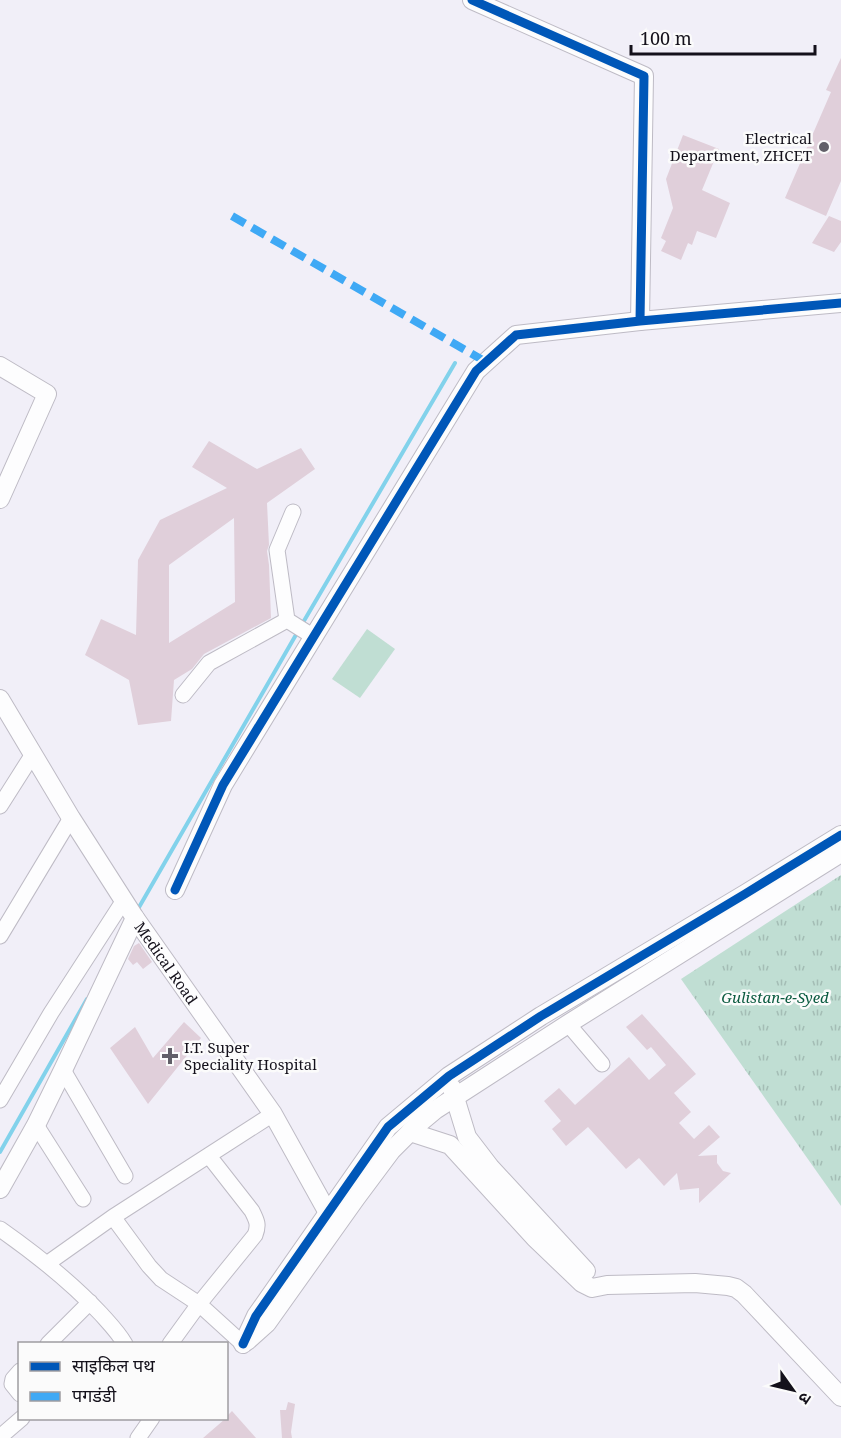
<svg xmlns="http://www.w3.org/2000/svg" width="841" height="1438" viewBox="0 0 841 1438" font-family="'Noto Serif','Noto Sans Devanagari',serif">
<style>
.grass{fill:url(#grass-tufts)}
.pitch{fill:#c0ded3}
.lines{fill:none;stroke-linecap:round;stroke-linejoin:round}
.stream{stroke:#82d2eb;stroke-width:4}
.building{fill:#e0cfda;fill-rule:evenodd}
.minor-casing{stroke:#bebbc5;stroke-width:17}
.tertiary-casing{stroke:#bebbc5;stroke-width:20}
.minor{stroke:#fdfdfe;stroke-width:15}
.tertiary{stroke:#fdfdfe;stroke-width:18}
.quiet{stroke:#3fa9f5;stroke-width:8;stroke-dasharray:15 8;stroke-linecap:butt}
.cycleway-casing{stroke:#fbfbfb;stroke-width:13}
.cycleway{stroke:#0057b8;stroke-width:9}
.poi-dot{fill:#615f68;stroke:#fbfbfb;stroke-width:2}
.labels{text-anchor:middle;dominant-baseline:central;stroke-width:5;stroke-linejoin:round;paint-order:stroke}
.poi-label{font-size:15px;fill:#14111b;stroke:#fbfbfb;text-anchor:end}
.street-label{font-size:15px;fill:#14111b;stroke:#fbfbfb}
.park-label{font-size:15px;font-style:italic;fill:#0b5b40;stroke:#fbfbfb}
</style>
<defs>
<pattern id="grass-tufts" width="24" height="20" patternUnits="userSpaceOnUse" patternTransform="scale(1.5)"><rect width="24" height="20" fill="#c0ded3"/><path d="M3 7l-1-3M5 7V3M7 7l1-3M15 17l-1-3M17 17v-4M19 17l1-3" fill="none" stroke="#a4bdb5"/></pattern>
</defs>
<rect width="100%" height="100%" fill="#f1eff8"/>
<!-- grass -->
<path class="grass" d="M841,875V1206L681,979Z"/>
<!-- pitch -->
<path class="pitch" d="M367,629L395,649L360,698L332,679Z"/>
<g class="lines">
<!-- stream -->
<path class="stream" d="M301,626L455,363
M138,909L297,633
M0,1152L87,999"/>
</g>
<!-- building -->
<path class="building" d="M841,58V181L826,216L785,198L831,92L826,90Z
M683,135L719,149L702,190L730,203L716,238L697,231L692,245L688,243L681,260L661,251L666,241L661,238L673,208L666,179Z
M829,216L841,221V242L834,252L812,243Z
M209,441L257,469L301,448L315,469L267,503L269,545L267,551L269,565L271,618L204,654L192,669L174,680L171,721L138,725L129,680L85,655L101,619L136,635L138,560L160,520L227,488L192,467ZM234,518L235,602L169,643V565Z
M139,943L152,962L143,969L137,962L133,965L128,959L134,946Z
M642,1014L696,1074L674,1093L691,1112L679,1123L694,1139L709,1125L720,1137L698,1156L717,1155V1163L723,1171L731,1173L699,1203V1188L680,1190L677,1173L664,1186L639,1158L626,1169L588,1127L566,1146L552,1129L561,1121L544,1101L559,1088L575,1105L629,1057L649,1080L666,1065L651,1047L647,1050L626,1027Z
M184,1022L201,1038L148,1104L110,1048L135,1027L153,1058Z
M288,1402L295,1404L291,1432L292,1438H282L280,1410H286Z
M232,1411L256,1438H203L225,1419H226V1417Z"/>
<g class="lines">
<!-- minor casing -->
<g class="minor-casing">
<path id="minor" d="M293,512L277,550L287,620L314,637
M183,695L209,663L287,620
M0,806L33,754
M0,936L71,818
M568,1024L602,1064
M63,1070L125,1176
M0,1100L51,1013L124,900
M36,1125L83,1199
M113,1217L149,1266L161,1279L199,1304L243,1344
M0,1229C37,1255 70,1281 101,1314C110,1324 118,1332 125,1344
M48,1263L113,1217L273,1114
M48,1344L90,1302
M170,1344L199,1304L255,1235C259,1225 257,1221 252,1211L209,1156
M20,1371L13,1379L12,1384L20,1394
M0,1437L22,1418
M138,1438L152,1418"/>
</g>
<!-- tertiary casing -->
<g class="tertiary-casing">
<g id="tertiary">
<path d="M472,0L644,76L640,321L841,303"/>
<path d="M0,366L47,394L0,499"/>
<path id="s1" d="M0,699L71,818L135,918L273,1114L328,1213L334,1220"/>
<path d="M175,890L223,785L476,371L516,335L640,321"/>
<path d="M452,1088L467,1137L490,1167L586,1271"/>
<path d="M410,1132L450,1145L535,1238L582,1283L592,1288L607,1285L695,1283L728,1286L736,1288L744,1294L841,1397"/>
<path d="M0,1189L36,1125L63,1070L135,918"/>
<path d="M247,1341L267,1323L356,1198L391,1151L417,1125L435,1110L568,1024L841,853"/>
<path d="M243,1344L256,1316L388,1127L449,1076L541,1016L745,894L841,835"/>
</g>
</g>
<!-- minor -->
<use href="#minor" class="minor"/>
<!-- tertiary -->
<use href="#tertiary" class="tertiary"/>
<!-- quiet -->
<path class="quiet" d="M232,216L486,362"/>
<!-- cycleway casing -->
<g class="cycleway-casing">
<path id="cycleway" d="M472,0L644,76L640,321L841,303
M175,890L223,785L476,371L516,335L640,321
M243,1344L256,1316L388,1127L449,1076L541,1016L745,894L841,835"/>
</g>
<!-- cycleway -->
<use href="#cycleway" class="cycleway"/>
</g>
<!-- markers -->
<g class="poi-dot">
<circle cx="824" cy="147" r="6"/>
<path d="M167 1047h6v6h6v6h-6v6h-6v-6h-6v-6h6z"/>
</g>
<g class="labels">
<!-- poi labels -->
<g class="poi-label">
<text x="812" y="138">Electrical<tspan x="812" dy="17">Department, ZHCET</tspan></text>
<text x="184" y="1047" text-anchor="start">I.T. Super<tspan x="184" dy="17">Speciality Hospital</tspan></text>
</g>
<!-- street labels -->
<g class="street-label">
<text stroke="none"><textPath href="#s1" startOffset="312">Medical Road</textPath></text>
</g>
<!-- park labels -->
<g class="park-label">
<text x="775" y="997">Gulistan-e-Syed</text>
</g>
</g>
<!-- legend -->
<rect x="18" y="1342" width="210" height="78" fill="#fbfbfb" stroke="#9f9da1" stroke-width="1.5"/>
<rect x="30" y="1362" width="30" height="9" fill="#0057b8" stroke="#9f9da1" stroke-width="1.5"/>
<text x="72" y="1372" font-size="18" fill="#14111b">साइकिल पथ</text>
<rect x="30" y="1392" width="30" height="9" fill="#3fa9f5" stroke="#9f9da1" stroke-width="1.5"/>
<text x="72" y="1402" font-size="18" fill="#14111b">पगडंडी</text>
<!-- north arrow -->
<g transform="translate(793 1390) rotate(124)" stroke="#fbfbfb" stroke-width="4.5" paint-order="stroke">
<path d="M0-4.5L10 22L0 15L-10 22Z" fill="#14111b"/>
<text y="-9" font-size="16" font-weight="bold" text-anchor="middle" fill="#14111b">उ</text>
</g>
<!-- scale -->
<path d="M631 45v9h184v-9" fill="none" stroke="#14111b" stroke-width="3"/>
<text x="640" y="45" font-size="18" fill="#14111b" stroke="#fbfbfb" stroke-width="4.5" paint-order="stroke">100 m</text>
</svg>
